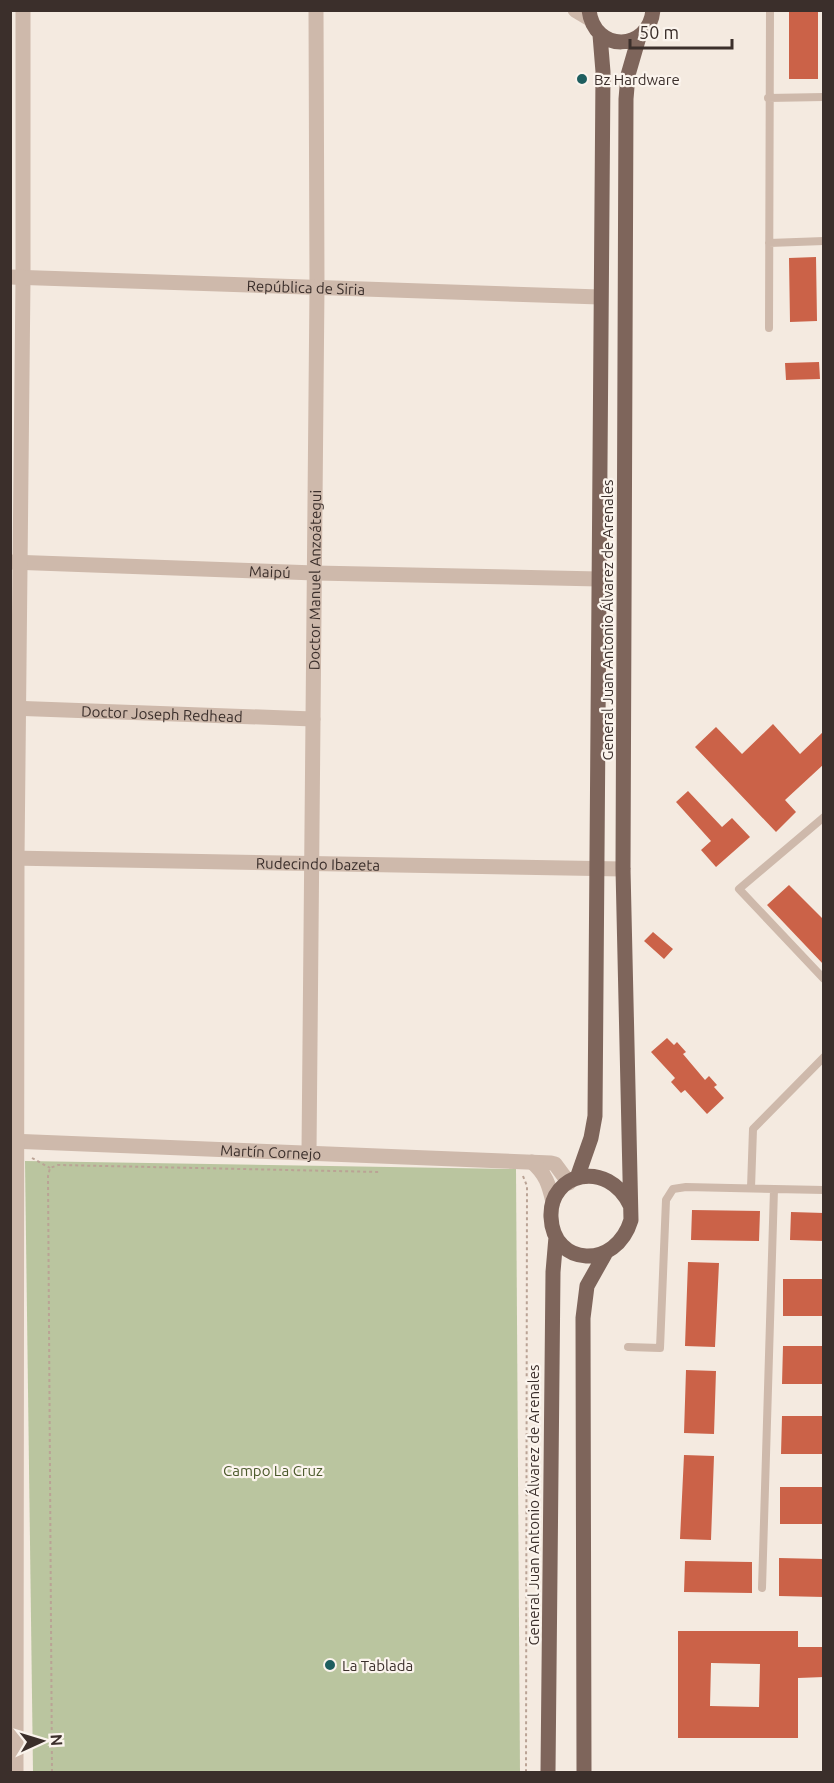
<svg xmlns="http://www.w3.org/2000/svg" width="834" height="1783" viewBox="0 0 834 1783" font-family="Ubuntu,sans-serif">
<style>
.green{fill:#bac59f}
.building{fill:#cb6248;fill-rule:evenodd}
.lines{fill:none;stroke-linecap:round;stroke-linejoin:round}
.path{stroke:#baa395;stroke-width:2;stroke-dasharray:3 3;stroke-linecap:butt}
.service{stroke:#ceb9ab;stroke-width:8}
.minor{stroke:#ceb9ab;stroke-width:15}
.tertiary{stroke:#ceb9ab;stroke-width:15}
.primary{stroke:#7e655b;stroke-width:15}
.poi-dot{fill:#1e5e5f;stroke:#fbf4ed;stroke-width:2}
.labels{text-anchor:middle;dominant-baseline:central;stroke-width:4.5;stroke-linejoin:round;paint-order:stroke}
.poi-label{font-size:15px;fill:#3b2f2b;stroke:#fbf4ed;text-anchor:start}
.street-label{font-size:15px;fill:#3b2f2b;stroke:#fbf4ed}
.park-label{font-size:15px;fill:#4c5b2d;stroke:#fbf4ed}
</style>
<rect width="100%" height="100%" fill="#f4eae0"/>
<!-- green -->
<path class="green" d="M25,1161L516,1169L520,1772H33Z"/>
<!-- building -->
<path class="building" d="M789,10H818V79H789Z
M816,257L817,321L790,322L789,258Z
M819,362L820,379L786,380L785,363Z
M773,724L800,754L824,731V764L785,800L796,812L776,832L695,747L716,727L742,754Z
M688,791L722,827L732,818L750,837L716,867L701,850L711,841L676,802Z
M789,885L824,920V965L767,905Z
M653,932L673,949L664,959L644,941Z
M667,1038L674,1045L677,1042L686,1052L683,1054L705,1080L709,1076L717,1085L714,1087L724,1098L707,1114L685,1090L681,1093L671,1082L675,1078L651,1052Z
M692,1210L760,1211L759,1241L691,1240Z
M791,1212L824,1213V1241L790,1240Z
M688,1262L719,1263L715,1347L685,1346Z
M783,1279H824V1316H783Z
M783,1346H824V1384H782Z
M686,1370L716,1371L714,1434L684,1433Z
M782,1416H824V1454H781Z
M684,1455L714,1456L711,1540L680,1539Z
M780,1487H824V1524H780Z
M779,1558L824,1559V1597L779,1596Z
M685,1561L752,1562V1593L684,1592Z
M678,1631H798V1647H824V1677L798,1678V1738H678ZM711,1663L760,1664L759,1707L710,1706Z"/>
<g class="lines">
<!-- path -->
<path class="path" d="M32,1158L50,1168
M523,1176L527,1186L526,1772
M52,1772L48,1176L50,1168L58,1165L380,1172"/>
<!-- service -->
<path class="service" d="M768,98L824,97
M769,243L824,241
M769,328L770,10
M824,817L739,889L824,979
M751,1188L753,1129L824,1057
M628,1347L660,1348L666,1200L673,1189L686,1187L824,1190
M762,1588L774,1189"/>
<!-- minor -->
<g class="minor">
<path id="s1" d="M10,562L315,573L599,579"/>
<path id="s2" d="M10,708L313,719"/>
<path id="s3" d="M10,1141L551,1163L555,1164L569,1183"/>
<path id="s4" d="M309,1152L317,287L316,10"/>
<path d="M532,1162C546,1174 549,1185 553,1202"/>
<path d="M16,1772L17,858L23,278V10"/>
</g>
<!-- tertiary -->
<g class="tertiary">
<path d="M575,10L590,19"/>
<path id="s5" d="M10,277L600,297"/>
<path id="s6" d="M10,858L623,869"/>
</g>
<!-- primary -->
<path class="primary" d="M589,10C594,53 649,52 653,10
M577,1178L591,1138L595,1116L603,72L600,35
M630,1205C608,1159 549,1172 551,1217C553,1267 616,1270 631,1220L623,869L626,99L628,75L639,37
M548,1772L553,1272L556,1237
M584,1772L583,1318L587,1286L605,1254"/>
</g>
<!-- markers -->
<g class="poi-dot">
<circle cx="582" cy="79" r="6"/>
<circle cx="330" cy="1665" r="6"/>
</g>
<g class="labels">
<!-- poi labels -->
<g class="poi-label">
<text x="594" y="79">Bz Hardware</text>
<text x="342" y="1665">La Tablada</text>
</g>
<!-- street labels -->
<g class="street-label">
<text stroke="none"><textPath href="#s5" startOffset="296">República de Siria</textPath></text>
<text stroke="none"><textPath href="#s1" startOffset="260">Maipú</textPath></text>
<text stroke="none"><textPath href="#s4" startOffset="572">Doctor Manuel Anzoátegui</textPath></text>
<text transform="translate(607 620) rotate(-90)">General Juan Antonio Álvarez de Arenales</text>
<text stroke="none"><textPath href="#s2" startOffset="152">Doctor Joseph Redhead</textPath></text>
<text stroke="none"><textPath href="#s6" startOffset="308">Rudecindo Ibazeta</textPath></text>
<text stroke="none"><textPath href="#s3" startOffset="261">Martín Cornejo</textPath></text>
<text transform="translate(533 1505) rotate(-90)">General Juan Antonio Álvarez de Arenales</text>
</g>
<!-- park labels -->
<g class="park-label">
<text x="273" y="1470">Campo La Cruz</text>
</g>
</g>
<!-- border -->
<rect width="834" height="1783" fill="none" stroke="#3b2f2b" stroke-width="24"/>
<!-- north arrow -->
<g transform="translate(42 1741) rotate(86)" stroke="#fbf4ed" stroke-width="4.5" paint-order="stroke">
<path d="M0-4.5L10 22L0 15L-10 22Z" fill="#3b2f2b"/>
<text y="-9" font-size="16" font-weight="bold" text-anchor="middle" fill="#3b2f2b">N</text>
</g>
<!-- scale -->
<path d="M630 39v9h102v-9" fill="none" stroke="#3b2f2b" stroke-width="3"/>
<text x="639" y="39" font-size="18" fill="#3b2f2b" stroke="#fbf4ed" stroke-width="4.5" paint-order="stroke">50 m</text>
</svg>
